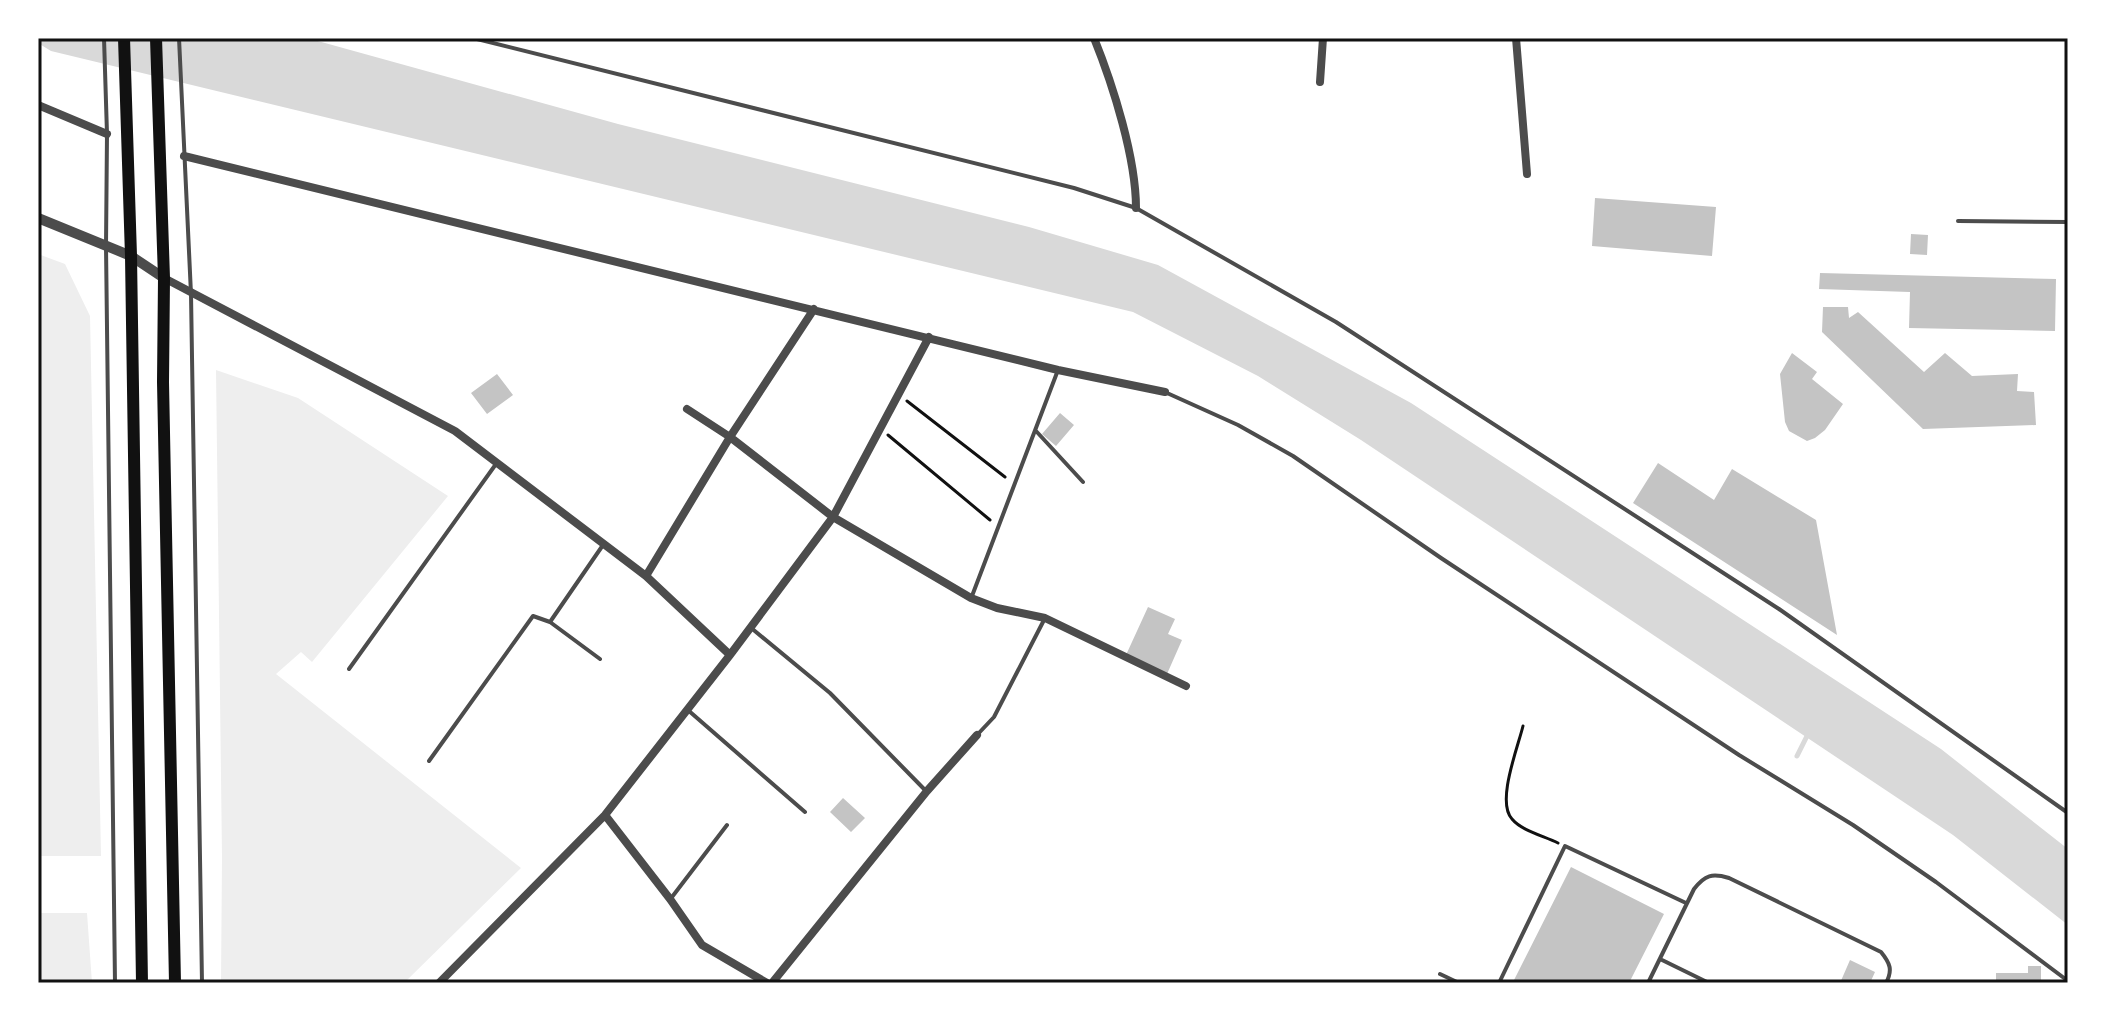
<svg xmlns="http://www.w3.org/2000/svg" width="2106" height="1021" viewBox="0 0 2106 1021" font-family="Montserrat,sans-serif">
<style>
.green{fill:#eee}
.water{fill:#d9d9d9}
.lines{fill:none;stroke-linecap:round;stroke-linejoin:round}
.stream{stroke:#d9d9d9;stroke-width:5}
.building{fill:#c4c4c4}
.path{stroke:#111;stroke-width:3}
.service{stroke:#4c4c4c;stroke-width:4}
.minor{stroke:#4c4c4c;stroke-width:8}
.tertiary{stroke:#4c4c4c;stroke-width:10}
.primary{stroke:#111;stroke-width:12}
.neatline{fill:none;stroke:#111;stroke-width:3}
</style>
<rect width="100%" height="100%" fill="#fff"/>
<!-- green -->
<path class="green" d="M38,254L65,264L90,316L101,856H38Z
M216,370L298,398L448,496L312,662L301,652L276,674L521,868L404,983H221L222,857Z
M38,913H87L92,983H38Z"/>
<!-- water -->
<path class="water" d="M38,38H307L618,124L1029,227L1158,265L1411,403L1941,749L2068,849V925L1953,835L1361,440L1258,376L1133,312L51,51L38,43Z"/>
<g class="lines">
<!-- stream -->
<path class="stream" d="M1797,756L1809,732"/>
</g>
<!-- building -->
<path class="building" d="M1595,198L1716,207L1712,256L1592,246Z
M1911,234L1928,235L1927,255L1910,254Z
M1820,273L2056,279L2055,331L1909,328L1910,292L1819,289Z
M1823,307H1848L1849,318L1858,312L1924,372L1945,353L1972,376L2018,374L2017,391L2034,392L2036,425L1923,429L1822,332Z
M1792,353L1817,372L1812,379L1843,404L1825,430L1815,438L1807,441L1789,431L1785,422L1780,374Z
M497,374L513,395L487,414L471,393Z
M1060,413L1074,425L1056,446L1042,434Z
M1658,463L1714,500L1732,469L1816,520L1837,635L1633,503Z
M1148,607L1175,619L1168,634L1182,640L1167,674L1126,655Z
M843,798L865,818L851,832L830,812Z
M1571,867L1664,914L1629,983L1513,982Z
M1850,960L1875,972L1870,983H1840Z
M2028,966H2041V983H1996V973H2028Z"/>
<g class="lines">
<!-- path -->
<path class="path" d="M907,401L1005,477
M888,435L990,520
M1523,726C1518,747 1496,802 1512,819C1522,831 1544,836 1558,843"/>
<!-- service -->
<path class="service" d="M104,38L107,134L106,246L115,983
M179,38L191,294L202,983
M473,38L1074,188L1136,208L1336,322L1779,609L2068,813
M1958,221L2068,222
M1167,393L1238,425L1293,456L1441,558L1739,755L1853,825L1936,882L2068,981
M1036,431L1083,482
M972,596L1058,370
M550,622L600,659
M750,627L830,693L925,790
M349,669L496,464
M689,711L805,812
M977,735L994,717L1044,620
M429,761L533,616L550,622L603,545
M672,897L727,825
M1660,959L1709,983
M1440,974L1459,983
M1499,983L1565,846L1686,903
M1648,983L1694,889C1705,875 1712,873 1729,878L1881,952C1890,963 1893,970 1886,983"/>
<!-- minor -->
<path class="minor" d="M1094,38C1113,85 1136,158 1136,208
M1516,38L1527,174
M1320,82L1323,38
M38,105L107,134
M184,156L1058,370L1165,392
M164,278L455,431L646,576L730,655
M687,409L730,437L833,517L971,598L997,608L1045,618L1186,686
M646,576L730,437L814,309
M605,815L670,899L702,945L767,983
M439,983L605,815L730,655L833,517L929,337
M772,983L927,791L977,735"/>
<!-- tertiary -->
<path class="tertiary" d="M38,218L131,256L164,278"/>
<!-- primary -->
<path class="primary" d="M124,38L131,256L142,983
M156,38L164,278L163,382L175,983"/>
</g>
<!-- border -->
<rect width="2106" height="1021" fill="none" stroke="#ffffff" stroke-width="80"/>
<rect x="40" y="40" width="2026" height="941" class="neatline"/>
</svg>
